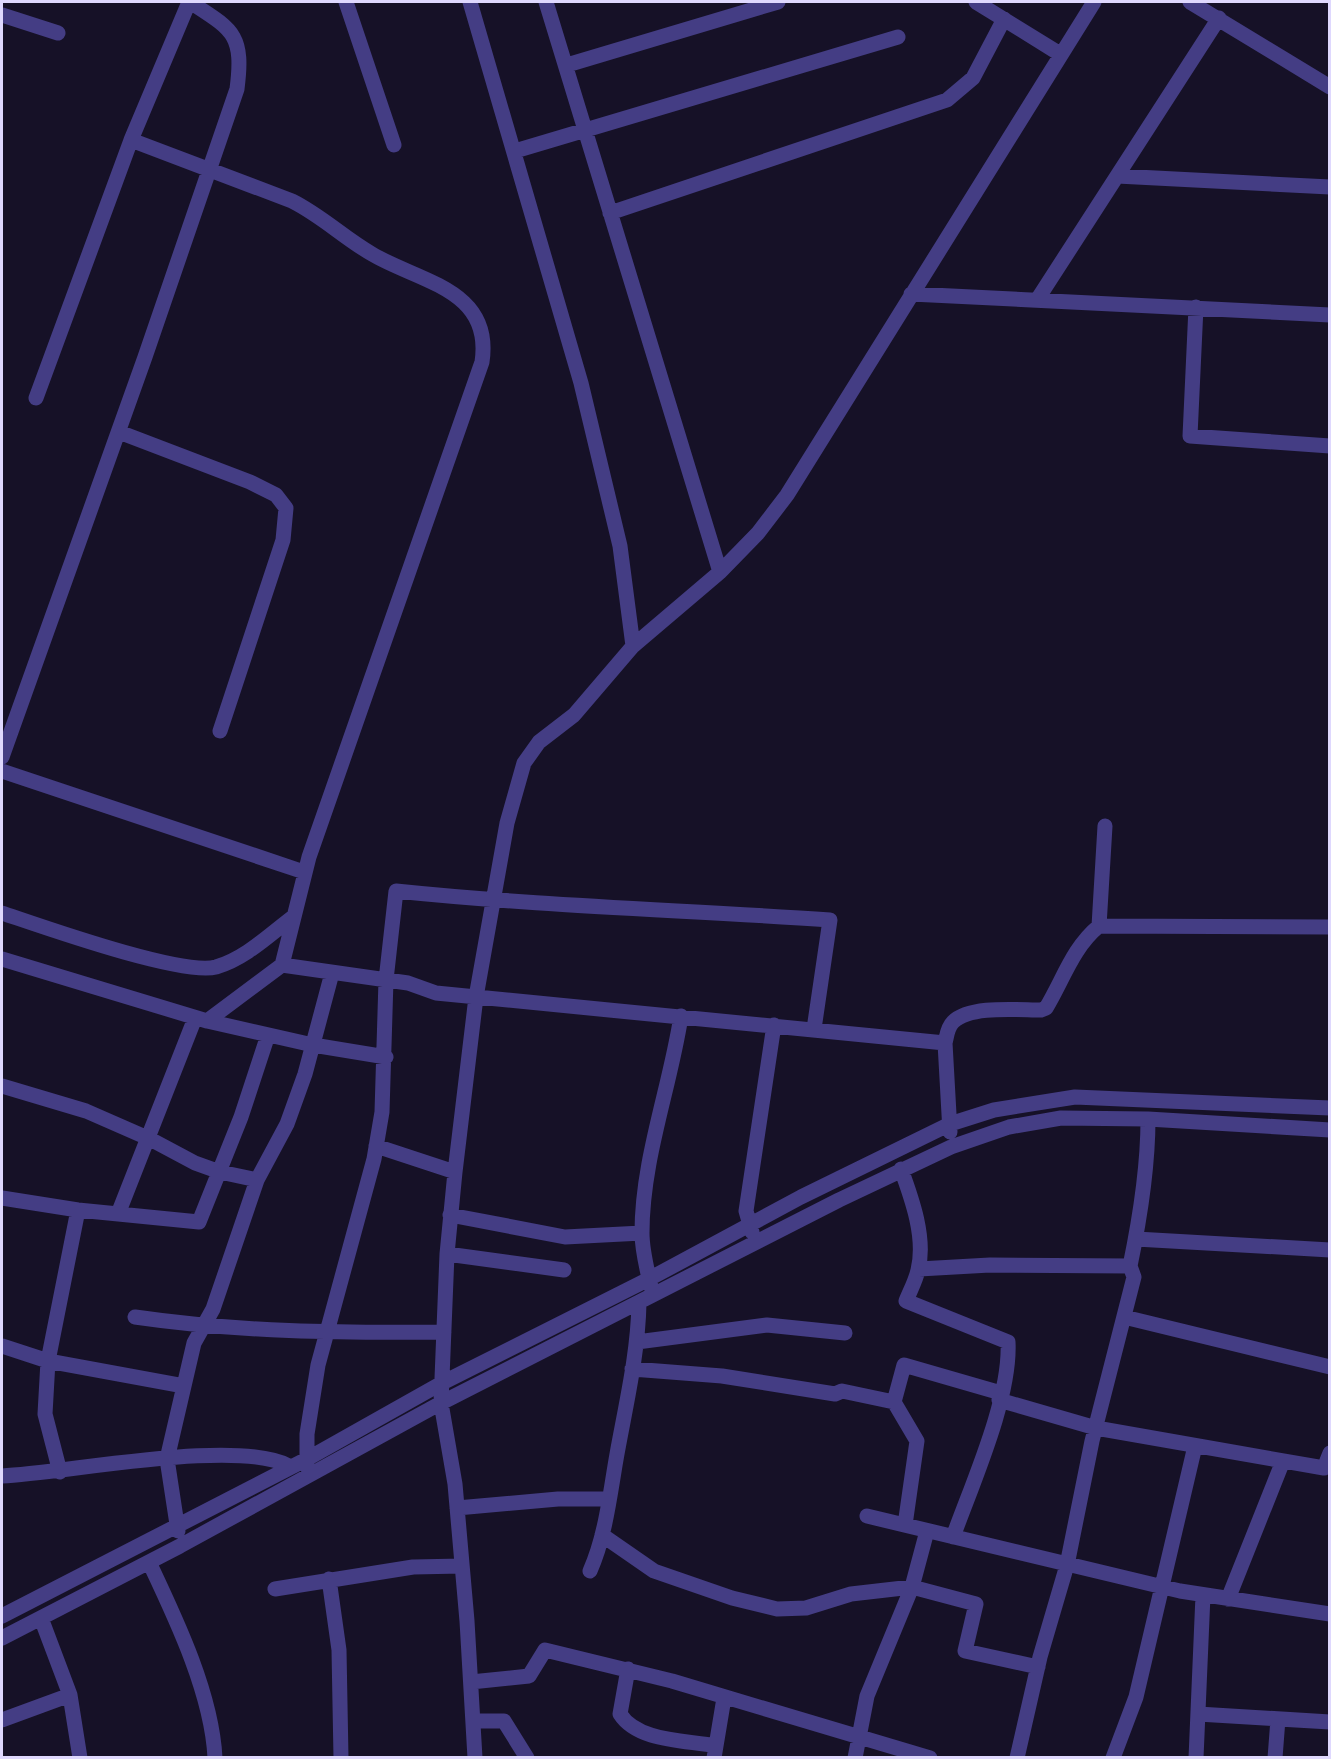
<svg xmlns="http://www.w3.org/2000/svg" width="1331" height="1759" viewBox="0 0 1331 1759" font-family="'Fira Sans Condensed',sans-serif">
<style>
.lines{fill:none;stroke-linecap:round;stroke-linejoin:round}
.minor{stroke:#443d84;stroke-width:15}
</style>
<rect width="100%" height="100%" fill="#161127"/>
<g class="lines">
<!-- minor -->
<path class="minor" d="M346,2L394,145
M470,2L581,383L620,546L633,646
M546,2L720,572
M976,2L1060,54
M1190,2L1330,87
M2,15L58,33
M567,65L778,2
M131,140L292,201C322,216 344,238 372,254C419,282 493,289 482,362L309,857L282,965
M515,151L898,37
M1117,176L1330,187
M610,213L947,100L973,78L1004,19
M911,294L1330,315
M1037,300L1219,18
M1196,307L1190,436L1330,446
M36,398L131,140L189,2
M119,432L250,482L276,495L286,508L283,540L220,731
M2,757L145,357L237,89C244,34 233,30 190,2
M2,771L304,872
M2,913C41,926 181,976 216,967C246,958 269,935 293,917
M1099,926L1105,826
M2,959L207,1021L282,965L408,983L436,993L945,1043L950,1132
M207,1021L313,1045L386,1057
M945,1043C947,1036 947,1028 953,1022C970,1005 1018,1010 1041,1010L1046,1008C1063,980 1073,947 1099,926L1330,927
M2,1086L86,1111L150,1139L195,1163L220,1172L257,1180
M376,1146L455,1172
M901,1169C912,1199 926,1238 918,1270C916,1280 910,1291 906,1301L1008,1342C1011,1398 972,1484 953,1537
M2,1198L78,1210L199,1222L241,1117L268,1035
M118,1214L195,1018
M450,1215L565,1237L642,1233
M752,1232L746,1211L774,1025
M1136,1239L1330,1250
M447,1254L564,1270
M1130,1266C1140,1218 1148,1168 1148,1119
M919,1269L990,1265L1130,1266L1134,1277L1092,1441L1067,1565L1040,1657L1017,1758
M651,1287C647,1269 642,1251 642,1233C642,1159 670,1088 681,1016
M135,1317C238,1332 340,1333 444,1332
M1124,1317L1330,1367
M637,1342L767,1325L845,1333
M2,1346L48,1361L184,1386
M632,1369L722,1376L835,1394L842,1391L894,1402L904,1365L1001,1393
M999,1400L1096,1428L1324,1468L1330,1453
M894,1402L917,1441L905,1525
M307,1467V1434L318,1365L374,1159L382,1112L386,980L396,891C540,906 685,910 830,920L814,1029
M60,1472L45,1414L48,1361L78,1210
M2,1476C67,1473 237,1438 289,1466
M457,1508L558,1499H609
M867,1516L1180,1591L1330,1614
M178,1531L167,1459L194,1343L213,1309L257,1180L287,1124L305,1074L332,973
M602,1535L654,1571L732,1598L777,1609L806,1608L851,1594L912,1587L976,1604L965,1651L1038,1667
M149,1562C176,1619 212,1694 215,1758
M590,1571C606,1535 610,1493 617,1454C626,1404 638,1354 639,1303
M329,1579L339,1650L341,1758
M275,1589L413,1567L462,1566
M1228,1599L1283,1461
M2,1616L307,1459L442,1383L649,1279L801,1197L950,1124L994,1110L1075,1097L1330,1108
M41,1618L70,1695L80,1758
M2,1638L180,1546L441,1403L839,1200L951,1147L1009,1127L1061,1118L1148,1119L1330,1130
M628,1669L620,1714C638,1742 686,1740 716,1746
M471,1682L529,1676L545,1650L672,1681L930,1758
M1198,1714L1330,1722
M2,1720L70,1695
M473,1721H504L527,1758
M475,1758L467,1621L455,1484L441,1403L447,1254L455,1172L476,997L507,823L524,763L539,742L574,715L633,646L720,572L758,533L787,495L1094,2
M714,1758L724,1698
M855,1758L867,1696L912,1587L927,1531
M1113,1758L1136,1697L1195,1446
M1196,1758L1203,1595
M1275,1758L1278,1719"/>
</g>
<!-- border -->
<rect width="1331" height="1759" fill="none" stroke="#dfd8fe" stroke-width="6"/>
</svg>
